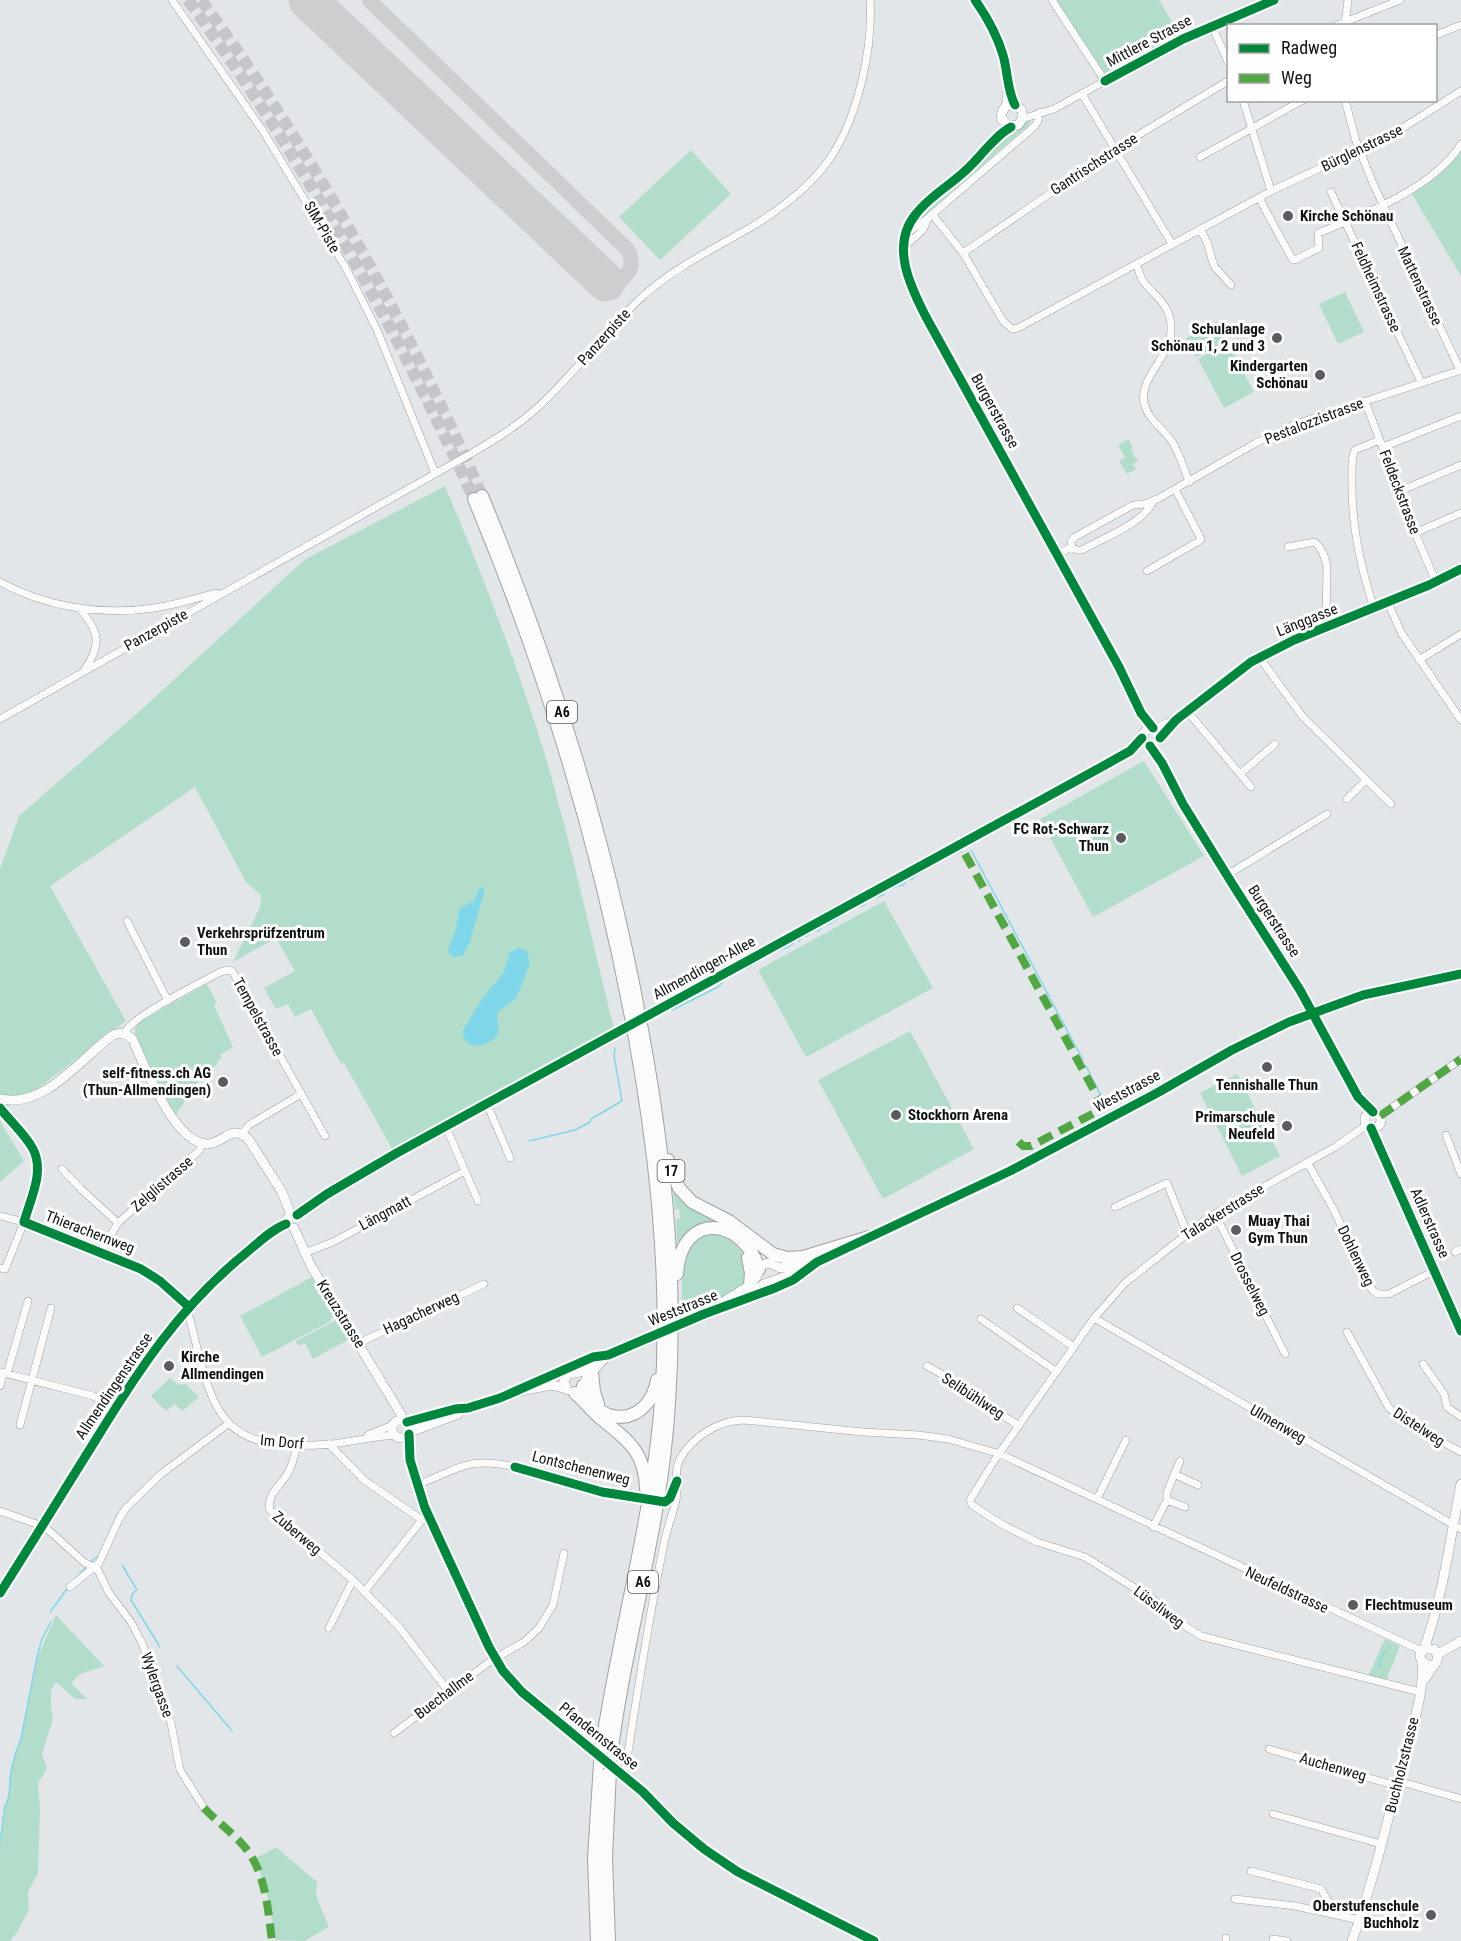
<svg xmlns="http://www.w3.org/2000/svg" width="1461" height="1941" viewBox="0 0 1461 1941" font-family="'Roboto Condensed',sans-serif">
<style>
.green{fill:#b2ddca}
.water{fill:#7fd7e9}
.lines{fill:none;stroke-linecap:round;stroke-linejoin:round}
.stream{stroke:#7fd7e9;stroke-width:1.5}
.taxiway{stroke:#ccced0;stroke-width:15}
.runway{stroke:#ccced0;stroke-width:39}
.highway-tunnel{stroke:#c4c6c9;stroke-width:12;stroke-dasharray:12 6;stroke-linecap:butt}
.street-casing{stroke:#9fa1a3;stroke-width:8}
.secondary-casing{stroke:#9fa1a3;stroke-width:10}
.highway-casing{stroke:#9fa1a3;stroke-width:14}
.street{stroke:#fbfbfc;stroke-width:7}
.secondary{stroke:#fbfbfc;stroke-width:9}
.highway{stroke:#fbfbfc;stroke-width:12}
.secondary-bridge-casing{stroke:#9fa1a3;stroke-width:10;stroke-linecap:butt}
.highway-bridge-casing{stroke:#9fa1a3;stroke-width:14;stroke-linecap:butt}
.secondary-bridge{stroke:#fbfbfc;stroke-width:9}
.highway-bridge{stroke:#fbfbfc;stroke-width:12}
.quiet{stroke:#51a842;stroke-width:8;stroke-dasharray:15 8;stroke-linecap:butt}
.cycleway-casing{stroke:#fff;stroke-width:13}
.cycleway{stroke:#00873e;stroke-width:9}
.poi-dot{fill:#5a5c5f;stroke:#fff;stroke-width:2}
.labels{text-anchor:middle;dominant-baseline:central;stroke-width:6;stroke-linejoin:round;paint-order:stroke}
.shield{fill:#fff;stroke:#58595a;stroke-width:1.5}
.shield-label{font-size:14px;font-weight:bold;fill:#111214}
.street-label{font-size:15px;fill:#111214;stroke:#fff}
.poi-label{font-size:15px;font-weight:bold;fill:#111214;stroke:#fff;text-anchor:start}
</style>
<rect width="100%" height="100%" fill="#e3e6e9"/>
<!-- green -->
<path class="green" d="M1055,0H1159L1180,35L1106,73L1101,70Z
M1029,118L1030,123L1026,128L934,207L935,209L914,225L920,215L988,154L1005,133Z
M1461,144V276L1410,191L1417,187Z
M691,150L731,194L660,260L619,217Z
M1345,292L1364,332L1338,344L1319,304Z
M1217,321L1227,341L1196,357L1186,338Z
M1228,343L1254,392L1224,408L1198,359Z
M1128,439L1133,448L1131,450L1138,461L1133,464L1136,469L1127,474L1119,461L1125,457L1118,445Z
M445,486C482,574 517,663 545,755C572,847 592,941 615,1033L395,1154L344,1063L341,1064L311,1009L295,1017L288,1004L276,1009L264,988L295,971L276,938L233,962L260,907L261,895L246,882L195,787L50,886L126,1021L41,1086L0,1111V869L19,816L142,709L304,560Z
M1144,761L1204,856L1093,917L1040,819Z
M884,901L933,988L806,1057L758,970Z
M207,984L217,1003L214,1005L233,1047L220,1055L222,1058L218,1060L217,1065L204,1073L175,1116L165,1102L135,1038V1028L142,1020Z
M910,1031L974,1149L883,1199L818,1080Z
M1237,1074L1280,1156L1242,1176L1200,1093Z
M0,1121L24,1161L0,1182Z
M672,1182L727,1226L683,1242H677L676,1219L680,1218L679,1209H675Z
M719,1233C742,1247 745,1251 749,1278L741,1289L682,1318V1268L685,1255L697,1237Z
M312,1277L334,1315L329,1322L262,1357L240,1316Z
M337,1320L348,1340L313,1359L305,1343L298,1346L296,1341Z
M170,1378L178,1385L186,1384L199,1397L182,1411L175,1404L166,1411L151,1396Z
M56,1615L104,1666L80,1674L71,1683L87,1699H75L56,1682L51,1691V1706L53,1719L42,1754L47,1769L38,1783L40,1810L38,1873L28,1892L29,1909L18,1931L10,1941H0V1843L5,1806C11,1799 9,1782 11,1772C13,1761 16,1750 21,1739L38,1656Z
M1385,1639L1400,1646L1386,1681L1368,1676Z
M276,1847L317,1882L316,1896L329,1927L304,1941L276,1940L268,1899L256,1858Z"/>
<!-- water -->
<path class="water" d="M480,887L485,889L469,944L463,955L454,957L450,954L448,950L456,929L459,911L462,907L474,901Z
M518,948L526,950L530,962C529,966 518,996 516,998C511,1004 503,1007 497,1013C497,1020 500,1027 498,1033C492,1048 461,1052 463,1030C471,1018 477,1005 486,994C499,977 505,976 509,953Z"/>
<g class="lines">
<!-- stream -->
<path class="stream" d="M971,850L1083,1060
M746,969C754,964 763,959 771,954C779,949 790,949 796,940L799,941L803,936H807L814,930L818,931L825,924H829L852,909L864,905L868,900L883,895L887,890C893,889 896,885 903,885L907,880L912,879C916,874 956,852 962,851
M672,1010L718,987L722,983
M1086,1066L1103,1100
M529,1141L575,1130L590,1122L591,1119L622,1101L614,1056L615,1048
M113,1525L117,1515
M90,1562L98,1556
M122,1565L137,1590L133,1593L131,1600L160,1647
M76,1578L86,1567
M50,1612L67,1589
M177,1666L232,1731
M1380,1667L1379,1662L1384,1653
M0,1843L5,1806C11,1799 9,1782 11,1772C13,1761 16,1750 21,1739L37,1657L42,1639L51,1622"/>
<!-- taxiway -->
<path class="taxiway" d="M369,0L628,250C637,270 626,275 613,288L606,282"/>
<!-- runway -->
<path class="runway" d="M308,0L606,282"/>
<!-- highway-tunnel -->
<path class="highway-tunnel" d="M188,0C302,156 394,324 474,499
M201,0C314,154 406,321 482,496"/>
<!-- street casing -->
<g class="street-casing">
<path id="street" d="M172,0L263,131L347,270L377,330L435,473
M1052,0L1105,81
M1345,24L1348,0
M1212,26L1228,62
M1335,26L1400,0
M1436,35L1461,25
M1082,94L1172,244
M1243,100L1271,191
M1345,100L1356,141L1372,181L1460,370
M1022,119L1054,109L1172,44L1274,0
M1200,157L1303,100
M1331,192L1421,382
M1259,198L1291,257L1293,260L1297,259L1319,248L1318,233C1364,215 1435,187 1461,144
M932,214L963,253L1003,321L1012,329L1018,328L1271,191L1393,134L1461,91
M1200,229L1207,242L1214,266L1231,285
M906,234L928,218L1034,127L1039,119L1040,112
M903,248L923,230L928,218
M963,253L1115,149L1228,81
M1137,264C1138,269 1140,276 1143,281C1156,298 1172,305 1171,331C1170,357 1139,378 1144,403C1148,420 1164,429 1173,443C1180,455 1184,469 1189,482
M1365,401L1415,533L1436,582
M1383,447L1461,416
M1400,491L1461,465
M1415,533L1461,513
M1072,547L1071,541L1075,537L1133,505L1145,504L1159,498L1256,443L1296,424L1461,370
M1288,547L1314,542C1322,547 1325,557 1327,566L1326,618L1327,627
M1057,554L1072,547L1076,550H1082C1103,538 1142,524 1153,502
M1147,571L1199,541L1201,539L1175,489
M0,582C46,607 102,616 154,608C176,605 196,598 217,593
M1388,603L1402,634L1461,720
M79,608C98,630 103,643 85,669
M1374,608C1360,566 1351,522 1352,478C1352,469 1351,458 1355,450L1380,440
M1259,657L1303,717L1391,804
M1419,660L1461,634
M1187,711L1251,787
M0,719L472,453C494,440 516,427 536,409C574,375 604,332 642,297C675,267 715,248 753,226C782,208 812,185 831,157C858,116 873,49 870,0
M1240,774L1275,744
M1347,799L1366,780
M1227,875L1327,814
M127,921L168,1001
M124,1034C131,1016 201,983 220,972L229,970L233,972L325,1136
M487,1104L510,1158
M0,1108C10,1121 25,1134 33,1149C45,1172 30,1200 24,1222L141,1269L160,1281L188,1306
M1380,1116L1461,1059
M1367,1125L1335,1147L1206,1219L1125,1283L1094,1318L996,1458L970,1500L972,1505L1001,1524L1037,1542L1085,1557L1154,1600L1179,1622L1201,1636L1420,1692
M446,1127L478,1201
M242,1134L249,1125L301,1094
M1446,1135L1461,1174
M1307,1162L1334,1210L1366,1280L1373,1291L1379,1294H1389L1434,1271
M62,1169L81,1189L118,1223
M1115,1207L1167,1183L1187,1233
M1215,1214L1285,1354
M0,1216L24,1222L5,1269L0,1268
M100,1252L118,1223L188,1160L199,1151L203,1143
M1455,1252L1461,1249
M304,1253L333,1242L465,1171
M1017,1308L1074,1347
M185,1310L190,1319C213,1415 219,1454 331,1444C353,1442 374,1436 395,1435
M1094,1318L1461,1529
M981,1319L1057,1372
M1347,1332L1389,1408L1413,1426L1461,1452
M359,1343L484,1284
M1423,1364L1444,1394L1447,1407L1461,1417
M927,1366L943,1375L1019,1426
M0,1372L93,1396L115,1409
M7,1374L28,1301
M0,1386L3,1373
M20,1425L51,1308
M368,1435L393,1425
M329,1444L364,1480L422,1520
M297,1445C295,1454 293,1464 288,1473C281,1485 266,1495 270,1510L353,1580L399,1627L449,1692
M1174,1474L1198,1485
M417,1485C459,1469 467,1456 515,1467
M1097,1499L1126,1440
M1167,1500L1185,1507
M0,1511L45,1527L85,1563L94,1567
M1153,1527L1167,1500V1492L1180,1461
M96,1566L109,1593L131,1622L142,1643L171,1723L180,1770L204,1808
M70,1587L99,1563L119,1519L126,1508L161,1474L228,1424
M364,1592L422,1520L426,1519
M329,1628L353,1580
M394,1733L492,1660L524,1642L539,1628L553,1605L564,1553
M1269,1749L1397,1786
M622,1775L626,1765C638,1690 649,1614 665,1539C668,1526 673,1513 676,1500C679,1486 673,1472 680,1459C692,1437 719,1420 744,1420L863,1432L918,1435L948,1439L1000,1454L1422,1651
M1398,1781L1461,1799
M1273,1814L1381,1844
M1251,1871L1321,1889L1332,1908L1347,1913
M1235,1899L1295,1906L1360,1920
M1226,1938V1941
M1273,1939L1287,1941"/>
</g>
<!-- secondary casing -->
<g class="secondary-casing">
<path id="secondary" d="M975,0C987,17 997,35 1003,55C1008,72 1007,90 1015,105
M1006,106L1013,105L1021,109L1023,118L1018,125L1009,126L1001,119L1002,112L1007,104L1008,90
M1011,127C993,137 980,158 965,171C949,186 929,197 916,214C890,245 910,286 926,317L1119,667L1141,713L1153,728
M1160,738L1176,720L1251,662L1294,640L1429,585L1461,569
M1144,742L1143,734L1147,729H1155L1174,721
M1150,746L1162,763L1183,804L1233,885L1300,990L1358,1097L1373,1112
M658,1010L1105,765L1130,751L1142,738
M0,1099C45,1109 81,1058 113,1035C121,1032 127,1033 133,1040C144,1065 174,1143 207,1144C224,1144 231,1122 249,1140L282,1192L291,1215L287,1219L286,1224
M1365 1120a8 8 0 1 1 16 0a8 8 0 1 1-16 0Z
M1371,1128L1461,1331
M297,1215L327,1194L395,1154L618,1032
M294,1228L311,1266L405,1421
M863,1240L1010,1171L1157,1093L1232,1050L1289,1022L1363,995L1461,974
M741,1301L758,1296L793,1280L817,1262L848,1248
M704,1314L750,1285L757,1276L760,1267L765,1264L770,1263L780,1268L814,1263
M690,1320L741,1301L764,1284L796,1273
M543,1380L554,1373L598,1357
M567,1390L564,1381L569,1374L580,1372L608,1355L644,1341
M580,1391L587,1377L608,1355
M392 1429a9 9 0 1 1 18 0a9 9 0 1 1-18 0Z
M407,1422L455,1409L468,1408L515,1392L551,1385L565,1388
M410,1432L458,1414
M409,1434L410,1460L425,1508L489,1647L503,1671L522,1692L643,1792L673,1823L704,1849L738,1872L874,1941
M0,1593C32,1543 63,1492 95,1441C138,1371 180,1306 246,1253C258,1243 271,1230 286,1224
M1424,1649C1443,1597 1450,1539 1461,1484
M1438,1654L1461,1641
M1424,1680L1437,1661L1438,1656L1434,1649H1424L1420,1655L1421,1660L1427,1665H1433
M1352,1941C1374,1881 1388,1818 1404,1756C1412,1727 1425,1692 1422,1662"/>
</g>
<!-- highway casing -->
<g class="highway-casing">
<path id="highway" d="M482,496C551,663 606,836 639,1014C664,1143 678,1272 669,1403C662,1526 624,1643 610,1764
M474,499C544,666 597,839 631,1017C655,1144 670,1272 661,1402C652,1520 618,1634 601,1751
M668,1160L679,1188L692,1202L729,1221L773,1254L787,1258L803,1257L869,1237
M748,1258L751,1273L750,1285
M677,1274C681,1210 743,1217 759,1269
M592,1372L594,1392L598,1404
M583,1386C598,1430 649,1426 657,1380
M575,1393C583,1400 590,1409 599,1417C626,1439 645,1450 646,1489
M597,1941L594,1858L600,1763
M609,1941L606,1858L610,1770"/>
</g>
<!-- street -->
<use href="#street" class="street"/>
<!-- secondary -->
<use href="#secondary" class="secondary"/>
<!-- highway -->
<use href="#highway" class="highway"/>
<!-- secondary-bridge casing -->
<g class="secondary-bridge-casing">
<path id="secondary-bridge" d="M618,1032L658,1010
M644,1341L690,1320"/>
</g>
<!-- highway-bridge casing -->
<g class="highway-bridge-casing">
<path id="highway-bridge" d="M600,1763L601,1751
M610,1770V1764"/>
</g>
<!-- secondary-bridge -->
<use href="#secondary-bridge" class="secondary-bridge"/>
<!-- highway-bridge -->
<use href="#highway-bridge" class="highway-bridge"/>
<!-- quiet -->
<path class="quiet" d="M965,854L1102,1105L1098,1111L1031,1146H1023L1018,1141L1013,1144
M1380,1116L1461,1059
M204,1808C218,1823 236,1835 248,1851C266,1877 268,1910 272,1941"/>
<!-- cycleway casing -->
<g class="cycleway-casing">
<path id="cycleway" d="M975,0C987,17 997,35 1003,55C1008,72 1007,90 1015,105
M1105,81L1183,39L1274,0
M1011,127C993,137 980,158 965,171C949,186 929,197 916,214C890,245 910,286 926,317L1119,667L1141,713L1153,728
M1160,738L1176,720L1251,662L1294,640L1429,585L1461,569
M1150,746L1162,763L1183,804L1233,885L1300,990L1358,1097L1373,1112
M0,1108C10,1121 25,1134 33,1149C45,1172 30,1200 24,1222L141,1269L160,1281L188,1306
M1371,1128L1461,1331
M297,1215L327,1194L395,1154L1105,765L1130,751L1142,738
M407,1422L455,1409L468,1408L500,1398L593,1357L608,1355L704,1314L775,1288L793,1280L817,1262L1010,1171L1157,1093L1232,1050L1289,1022L1363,995L1461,974
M409,1434L410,1460L425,1508L489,1647L503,1671L522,1692L643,1792L673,1823L704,1849L738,1872L874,1941
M515,1467L602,1492L665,1502L670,1498L677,1481
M0,1593C32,1543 63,1492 95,1441C138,1371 180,1306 246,1253C258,1243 271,1230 286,1224"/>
</g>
<!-- cycleway -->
<use href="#cycleway" class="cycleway"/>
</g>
<!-- markers -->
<g class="poi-dot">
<circle cx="1288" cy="216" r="6"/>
<circle cx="1277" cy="338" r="6"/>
<circle cx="1320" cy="375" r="6"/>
<circle cx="1121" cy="838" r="6"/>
<circle cx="185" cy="942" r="6"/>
<circle cx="1267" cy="1067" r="6"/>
<circle cx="223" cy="1082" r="6"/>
<circle cx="896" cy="1115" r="6"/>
<circle cx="1287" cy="1126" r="6"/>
<circle cx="1236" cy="1230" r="6"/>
<circle cx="169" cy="1366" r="6"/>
<circle cx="1353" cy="1605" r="6"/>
<circle cx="1431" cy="1915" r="6"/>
</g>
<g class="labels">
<!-- shield labels -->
<g class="shield">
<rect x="547" y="701" width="30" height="22" rx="4.5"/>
<rect x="657.5" y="1160" width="27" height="22" rx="4.5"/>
<rect x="628" y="1571" width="30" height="22" rx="4.5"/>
</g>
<g class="shield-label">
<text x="562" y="712">A6</text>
<text x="671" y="1171">17</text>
<text x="643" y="1582">A6</text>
</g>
<!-- street labels -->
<g class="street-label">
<text transform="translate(1149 41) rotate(-28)">Mittlere Strasse</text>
<text transform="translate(1362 148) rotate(-26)">Bürglenstrasse</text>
<text transform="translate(1094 164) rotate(-33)">Gantrischstrasse</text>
<text transform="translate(322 227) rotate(60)">SIM-Piste</text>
<text transform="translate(1420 286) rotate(65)">Mattenstrasse</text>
<text transform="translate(1376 287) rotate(65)">Feldheimstrasse</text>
<text transform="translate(604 337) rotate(-48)">Panzerpiste</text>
<text transform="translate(995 411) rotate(61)">Burgerstrasse</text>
<text transform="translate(1314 421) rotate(-21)">Pestalozzistrasse</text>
<text transform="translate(1400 492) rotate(69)">Feldeckstrasse</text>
<text transform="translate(1307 620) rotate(-22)">Länggasse</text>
<text transform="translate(156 630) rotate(-29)">Panzerpiste</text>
<text transform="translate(1274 921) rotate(57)">Burgerstrasse</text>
<text transform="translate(704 968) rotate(-29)">Allmendingen-Allee</text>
<text transform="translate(258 1017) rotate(61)">Tempelstrasse</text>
<text transform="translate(1127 1091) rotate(-28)">Weststrasse</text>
<text transform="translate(162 1184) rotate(-41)">Zelglistrasse</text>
<text transform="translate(1223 1212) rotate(-32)">Talackerstrasse</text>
<text transform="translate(385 1213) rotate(-28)">Längmatt</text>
<text transform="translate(1430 1223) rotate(66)">Adlerstrasse</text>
<text transform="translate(90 1232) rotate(21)">Thierachernweg</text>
<text transform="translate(1356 1256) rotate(64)">Dohlenweg</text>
<text transform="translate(1250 1284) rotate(63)">Drosselweg</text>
<text transform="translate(683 1308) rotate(-22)">Weststrasse</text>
<text transform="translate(421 1313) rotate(-25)">Hagacherweg</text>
<text transform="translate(341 1314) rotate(58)">Kreuzstrasse</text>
<text transform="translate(114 1386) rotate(-56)">Allmendingenstrasse</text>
<text transform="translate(973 1396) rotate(33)">Selibühlweg</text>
<text transform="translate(1278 1424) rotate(30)">Ulmenweg</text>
<text transform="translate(1419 1427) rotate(33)">Distelweg</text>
<text transform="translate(282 1442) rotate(5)">Im Dorf</text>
<text transform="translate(581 1468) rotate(14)">Lontschenenweg</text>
<text transform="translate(297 1533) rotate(40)">Zuberweg</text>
<text transform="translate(1287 1590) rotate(25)">Neufeldstrasse</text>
<text transform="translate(1159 1607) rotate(37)">Lüssliweg</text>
<text transform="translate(157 1685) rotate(70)">Wylergasse</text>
<text transform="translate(444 1695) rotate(-37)">Buechallme</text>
<text transform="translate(599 1736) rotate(39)">Pfandernstrasse</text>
<text transform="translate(1402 1765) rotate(-76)">Buchholzstrasse</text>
<text transform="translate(1333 1767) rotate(16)">Auchenweg</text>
</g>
<!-- poi labels -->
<g class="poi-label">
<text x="1300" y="216">Kirche Schönau</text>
<text x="1265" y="329" text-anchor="end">Schulanlage<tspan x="1265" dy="17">Schönau 1, 2 und 3</tspan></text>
<text x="1308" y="366" text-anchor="end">Kindergarten<tspan x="1308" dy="17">Schönau</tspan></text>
<text x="1109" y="829" text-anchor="end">FC Rot-Schwarz<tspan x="1109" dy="17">Thun</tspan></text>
<text x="197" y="933">Verkehrsprüfzentrum<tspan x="197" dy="17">Thun</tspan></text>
<text x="211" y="1073" text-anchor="end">self-fitness.ch AG<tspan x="211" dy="17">(Thun-Allmendingen)</tspan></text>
<text x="1267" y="1085" text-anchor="middle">Tennishalle Thun</text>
<text x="908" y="1115">Stockhorn Arena</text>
<text x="1275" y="1117" text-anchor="end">Primarschule<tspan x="1275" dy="17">Neufeld</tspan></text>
<text x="1248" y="1221">Muay Thai<tspan x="1248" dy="17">Gym Thun</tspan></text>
<text x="181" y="1357">Kirche<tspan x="181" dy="17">Allmendingen</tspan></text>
<text x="1365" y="1605">Flechtmuseum</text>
<text x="1419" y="1906" text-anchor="end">Oberstufenschule<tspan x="1419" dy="17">Buchholz</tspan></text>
</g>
</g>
<!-- legend -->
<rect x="1227" y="24" width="210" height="78" fill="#ffffff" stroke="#a0a0a1" stroke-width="1.5"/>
<rect x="1239" y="44" width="30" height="9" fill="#00873e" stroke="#a0a0a1" stroke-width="1.5"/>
<text x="1281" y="54" font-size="18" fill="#111214">Radweg</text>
<rect x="1239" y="74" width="30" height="9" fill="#51a842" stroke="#a0a0a1" stroke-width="1.5"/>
<text x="1281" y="84" font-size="18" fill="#111214">Weg</text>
</svg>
